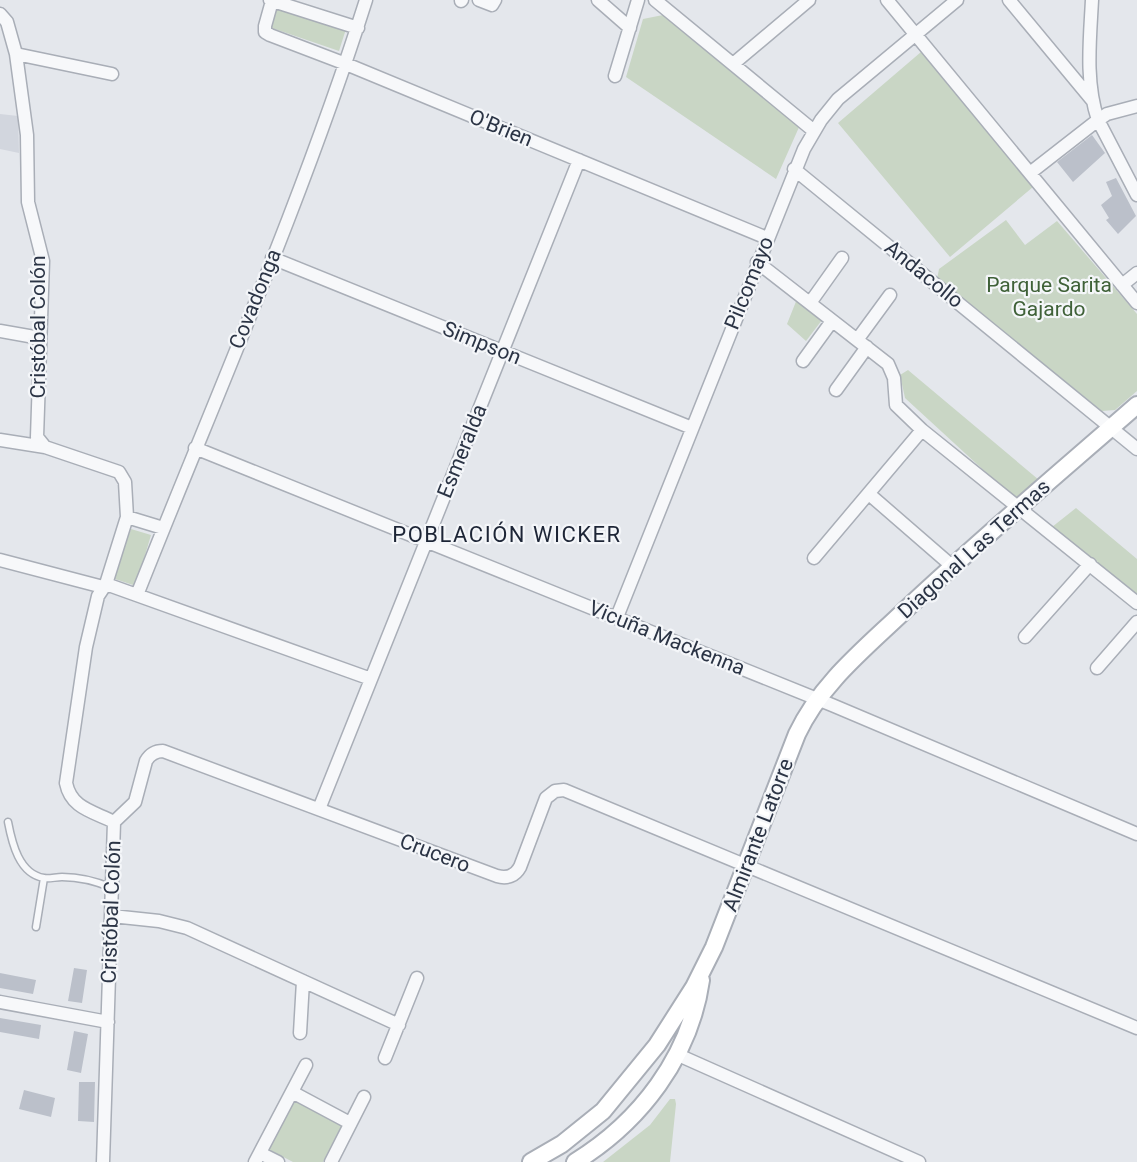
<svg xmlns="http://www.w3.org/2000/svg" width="1137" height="1162" viewBox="0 0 1137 1162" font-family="Roboto,sans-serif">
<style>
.built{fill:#d2d6de}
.green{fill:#c9d6c5}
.building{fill:#bbc0ca}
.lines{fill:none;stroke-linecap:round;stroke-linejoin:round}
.lane-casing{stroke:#a9aeb7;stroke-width:9}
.street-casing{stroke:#a9aeb7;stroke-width:15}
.secondary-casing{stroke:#a9aeb7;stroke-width:20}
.lane{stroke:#f7f8fa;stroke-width:6}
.street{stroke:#f7f8fa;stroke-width:12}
.secondary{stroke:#fff;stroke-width:16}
.labels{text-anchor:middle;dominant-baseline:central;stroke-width:4.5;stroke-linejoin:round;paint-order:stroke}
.street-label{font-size:21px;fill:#2b3445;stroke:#f4f6f9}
.park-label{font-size:21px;fill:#3f6138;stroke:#f4f6f9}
.neighbourhood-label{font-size:22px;letter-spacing:1.5px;fill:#1d2536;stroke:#f4f6f9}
</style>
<rect width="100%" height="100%" fill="#e4e7ec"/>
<!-- built -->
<path class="built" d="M0,114L18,116L19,153L0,149Z"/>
<!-- green -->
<path class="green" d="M276,5L346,29L339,51L269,27Z
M663,15L800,125L776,179L626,77L643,19Z
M921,52L1033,187L950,257L838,123Z
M1006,220L1025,245L1057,221L1137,314V391L1115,410L1102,411L937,279L939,269Z
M797,299L822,320L806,341L787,324Z
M908,370L1039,480L1018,499L1004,489L905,398L900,375Z
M1076,508L1137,559V598L1052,527Z
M131,529L151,535L136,586L112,578Z
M295,1098L343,1124L323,1162H293L268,1149Z
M670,1099H675L676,1104L670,1162H603L650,1125Z"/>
<!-- building -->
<path class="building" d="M1092,135L1105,153L1073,182L1057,162Z
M1116,178L1136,216L1118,234L1106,220L1109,218L1101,205L1112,196L1106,182Z
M74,968L87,970L82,1003L68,1001Z
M0,973L36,980L33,994L0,988Z
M0,1018L41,1025L39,1039L0,1032Z
M74,1031L88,1034L81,1073L67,1070Z
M79,1082H95L94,1122L78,1121Z
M24,1090L55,1098L51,1117L19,1109Z"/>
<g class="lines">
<!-- lane casing -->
<g class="lane-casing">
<path id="lane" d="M8,822C12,843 19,874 44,878C49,879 56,877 62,877C80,877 96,881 112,888
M36,927L44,878"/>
</g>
<!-- street casing -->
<g class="street-casing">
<path id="street" d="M270,0L358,28
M479,0L492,5L495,0
M598,0L630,28
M655,0L814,131
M887,0L1137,303
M1009,0L1092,100
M1092,0C1090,39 1085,82 1098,120L1137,195
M272,1L265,26V32L270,35L346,64L767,238
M461,1L462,0
M0,14L7,22L16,54L27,135L28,202L43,261L37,437L45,447L119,472L125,482L127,517L106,584L98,596L86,647L66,783C71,808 92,811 114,822
M16,54L112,74
M733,64L809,0
M615,76L638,0
M794,169L1137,449
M1030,173L1098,120L1107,114L1137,106
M272,258L692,428
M757,262L888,364L894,378L896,405L922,430L1137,603
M1122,285L1137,273
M810,303L842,258
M0,331L40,338
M857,340L890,295
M803,361L832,321
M836,390L867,347
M0,440L45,447
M195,448L832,705L1137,834
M869,494L952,566
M127,517L163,528
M814,558L922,430
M0,560L103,587
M106,584L371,679
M137,595C215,398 302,202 366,0
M617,617L804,149L821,120L838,99L957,0
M1025,637L1090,564
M1097,668L1137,622
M319,809L579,160
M114,822L135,802L146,761C150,754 155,751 163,751L497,876C507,879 515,876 520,867L546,798L555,791L564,790L1137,1028
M112,916L159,921L187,928L399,1025
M0,1002L108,1022
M300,1033L303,981
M676,1054L919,1162
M385,1058L417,978
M292,1092L350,1123
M260,1153L278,1162
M103,1162L114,822
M255,1162L306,1065
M331,1162L364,1097"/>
</g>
<!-- secondary casing -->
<g class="secondary-casing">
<path id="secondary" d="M531,1162L562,1144L603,1111L657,1045L694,987L714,947L797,734C820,685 863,650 901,614C977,542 1058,474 1137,405
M575,1162C640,1122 690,1057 701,980"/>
</g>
<!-- lane -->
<use href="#lane" class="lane"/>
<!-- street -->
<use href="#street" class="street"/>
<!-- secondary -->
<use href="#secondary" class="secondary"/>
</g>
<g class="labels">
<!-- street labels -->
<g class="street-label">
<text transform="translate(501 128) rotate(22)">O'Brien</text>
<text transform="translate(924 274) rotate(39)">Andacollo</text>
<text transform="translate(749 283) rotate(-68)">Pilcomayo</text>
<text transform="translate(255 299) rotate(-68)">Covadonga</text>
<text transform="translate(38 327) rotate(-90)">Cristóbal Colón</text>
<text transform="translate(482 343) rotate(22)">Simpson</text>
<text transform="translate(462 451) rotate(-68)">Esmeralda</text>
<text transform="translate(974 549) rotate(-42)">Diagonal Las Termas</text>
<text transform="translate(667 638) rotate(22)">Vicuña Mackenna</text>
<text transform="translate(758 835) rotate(-69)">Almirante Latorre</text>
<text transform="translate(435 853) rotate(21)">Crucero</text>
<text transform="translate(111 912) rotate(-88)">Cristóbal Colón</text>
</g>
<!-- park labels -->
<g class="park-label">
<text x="1049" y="285">Parque Sarita<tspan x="1049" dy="24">Gajardo</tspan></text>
</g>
<!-- neighbourhood labels -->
<g class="neighbourhood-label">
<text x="507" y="534">POBLACIÓN WICKER</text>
</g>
</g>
</svg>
